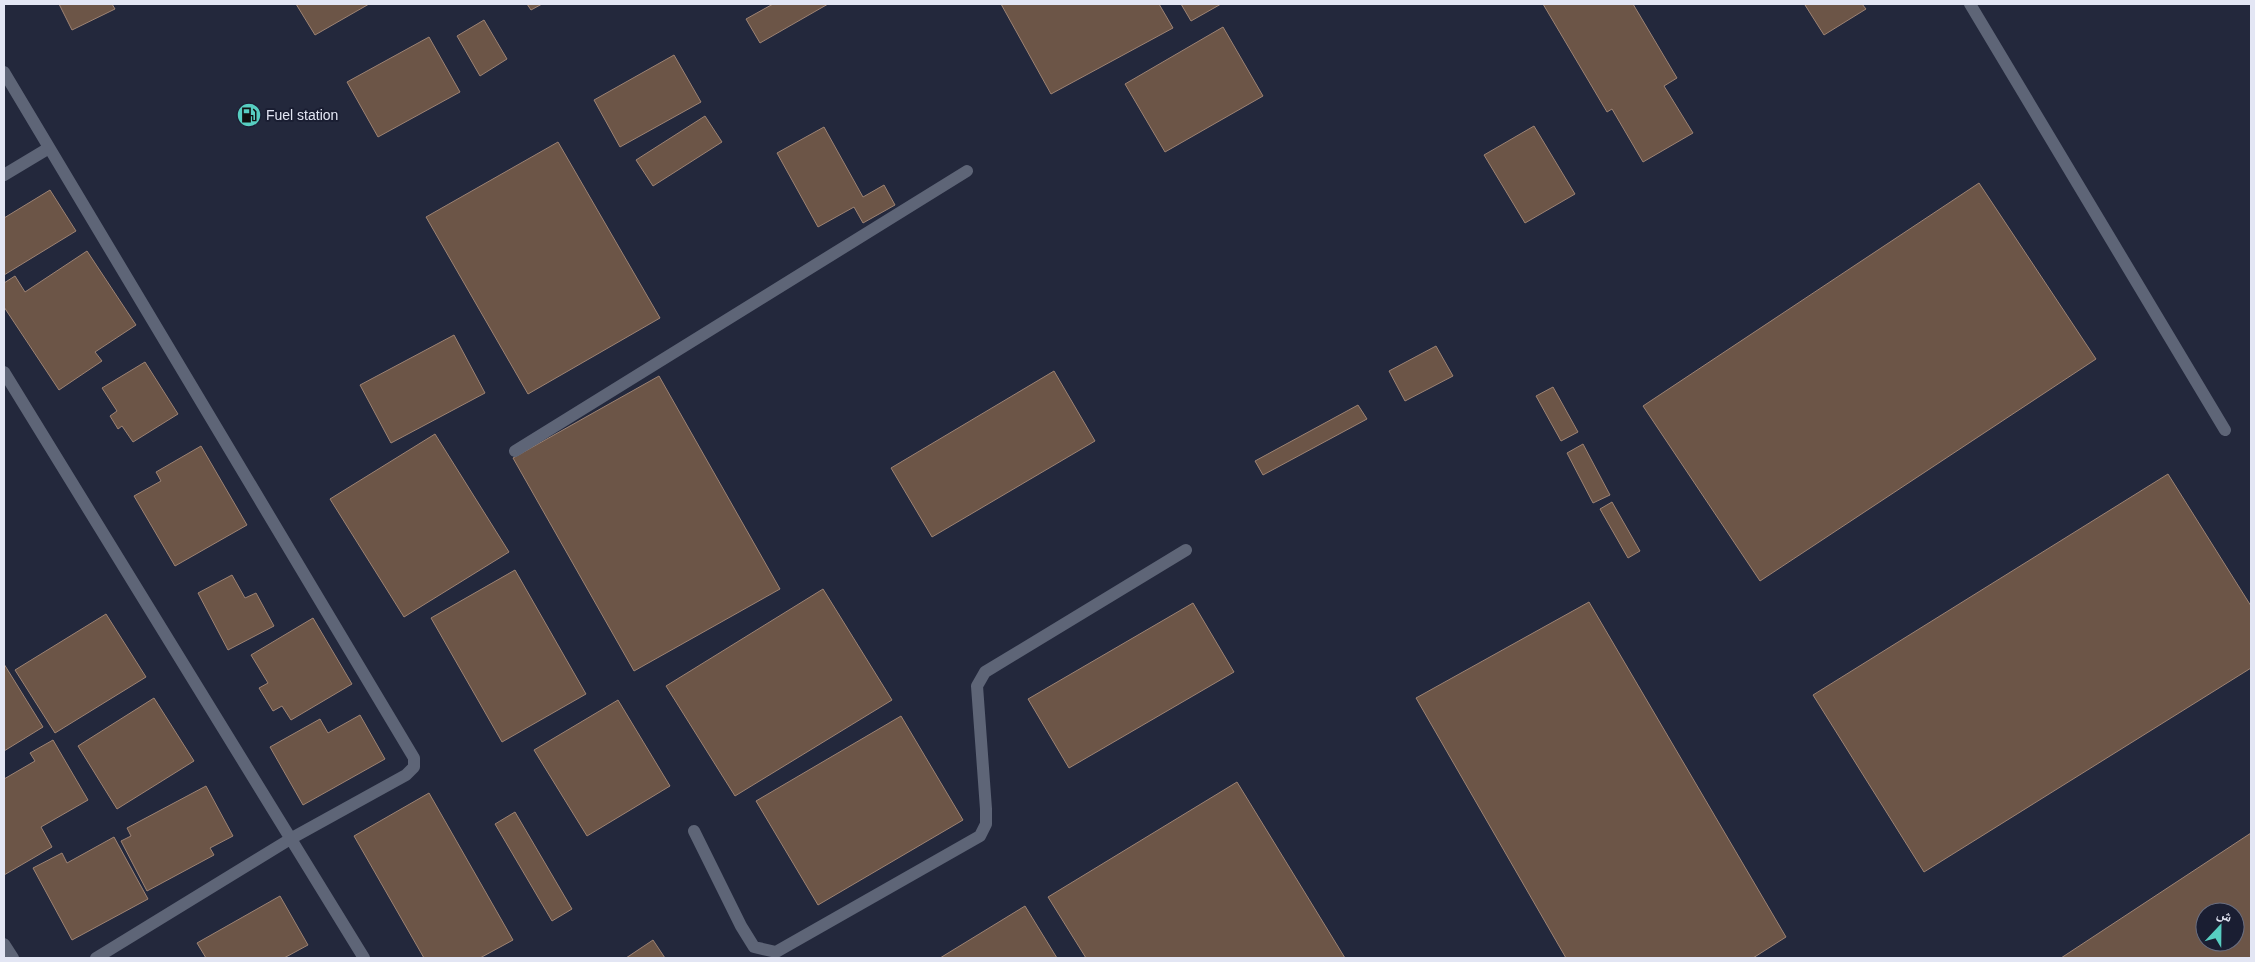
<svg xmlns="http://www.w3.org/2000/svg" width="2255" height="962" viewBox="0 0 2255 962" font-family="Arial,'Noto Naskh Arabic',sans-serif">
<style>
.building{fill:#6c5547;stroke:#9d8374;fill-rule:evenodd}
.lines{fill:none;stroke-linecap:round;stroke-linejoin:round}
.lane{stroke:#5e6577;stroke-width:12}
.street{stroke:#5e6577;stroke-width:12}
.labels{text-anchor:middle;dominant-baseline:central;stroke-width:4;stroke-linejoin:round;paint-order:stroke}
.poi-label{font-size:14px;fill:#e3e6f4;stroke:#1a1e32;text-anchor:start}
</style>
<rect width="100%" height="100%" fill="#23283c"/>
<!-- building -->
<path class="building" d="M59,4H112L115,9L72,30Z
M296,4H369L315,35Z
M527,4H542L531,10Z
M773,4H828L760,43L746,19Z
M1001,4H1159L1173,28L1051,94Z
M1181,4H1221L1191,21Z
M1543,4H1633L1677,78L1664,86L1693,133L1643,162L1612,109L1607,112Z
M1808,4H1862L1866,9L1824,35L1805,5Z
M484,20L507,59L480,76L457,36Z
M1223,27L1263,96L1165,152L1125,84Z
M429,37L460,92L378,137L347,82Z
M674,55L701,102L620,147L594,100Z
M705,116L722,142L653,186L636,160Z
M1534,126L1575,194L1525,223L1484,155Z
M824,127L863,197L884,185L895,205L863,223L854,207L818,227L777,153Z
M558,142L660,318L528,394L426,217Z
M1979,183L2096,359L1760,581L1643,406Z
M50,190L76,231L4,275V218Z
M87,251L136,325L95,352L102,361L59,390L4,307V283L15,276L25,292Z
M454,335L485,393L391,443L360,385Z
M1436,346L1453,376L1405,401L1389,371Z
M145,362L178,414L133,442L122,426L118,429L110,416L117,411L102,388Z
M1054,371L1095,441L932,537L891,468Z
M659,376L780,589L634,671L513,458Z
M1553,387L1578,432L1561,441L1536,396Z
M1358,405L1367,419L1263,475L1255,461Z
M435,434L509,552L404,617L330,499Z
M1583,444L1610,495L1593,503L1567,453Z
M201,446L247,525L175,566L134,496L161,481L156,472Z
M2168,474L2251,606V668L1924,872L1813,695Z
M1612,502L1640,551L1628,558L1600,509Z
M515,570L586,694L502,742L431,618Z
M232,575L245,598L256,593L274,626L228,650L198,593Z
M823,589L892,700L735,796L666,686Z
M1589,602L1786,937L1753,958H1566L1416,698Z
M1193,603L1234,672L1069,768L1028,699Z
M106,614L146,677L55,733L15,670Z
M313,618L352,684L291,720L282,706L273,711L259,688L268,683L251,655Z
M4,664L43,727L4,751Z
M154,698L194,761L117,809L78,746Z
M618,700L670,786L587,836L534,750Z
M360,715L385,759L303,805L270,747L320,719L328,733Z
M901,716L963,820L818,905L756,801Z
M53,740L88,800L41,827L52,847L4,875V779L35,761L30,753Z
M1237,782L1345,958H1086L1048,897Z
M206,786L233,836L210,848L214,855L147,891L121,841L131,836L127,828Z
M429,793L513,940L480,958H424L354,836Z
M515,812L572,909L552,921L495,824Z
M2251,833V958H2061ZM2205,912H2235V942H2205Z
M114,837L148,899L72,940L33,868L62,853L67,863Z
M280,896L308,945L284,958H206L197,943Z
M1025,906L1057,958H940Z
M653,940L665,958H626Z"/>
<g class="lines">
<!-- lane -->
<path class="lane" d="M1970,4L2225,430
M515,451L967,171
M694,831L741,926L754,947L776,952L980,836L986,824V809L977,686L985,672L1186,550"/>
<!-- street -->
<path class="street" d="M4,72L414,758V767L406,775L292,838L96,958
M4,175L49,148
M4,372L364,958
M4,944L13,958"/>
</g>
<!-- icons -->
<defs>
<g id="fuel-disc" transform="scale(1.25)"><circle r="9.5" fill="#57cec1" stroke="#1a1e32"/><path d="M-5.5-6h7V0h2V4h1.3V-2.5L3-4.5l.8-.8L6-3V5H2.5V1h-1V6h-7ZM-4.2-4.7v3.2H.2V-4.7Z" fill="#111"/></g>
</defs>
<g fill-rule="evenodd">
<use href="#fuel-disc" x="249" y="115"/>
</g>
<g class="labels">
<!-- poi labels -->
<g class="poi-label">
<text x="266" y="115">Fuel station</text>
</g>
</g>
<!-- border -->
<rect width="2255" height="962" fill="none" stroke="#e3e6f4" stroke-width="10"/>
<!-- north arrow -->
<g transform="translate(2220 927) rotate(22)"><circle r="24" fill="#1a1e32" stroke="#6a6e80"/>
<path d="M0-4L9 19L0 12L-9 19Z" fill="#57cec1"/>
<text y="-8" font-size="14" font-weight="bold" text-anchor="middle" fill="#e3e6f4">ش</text>
</g>
</svg>
